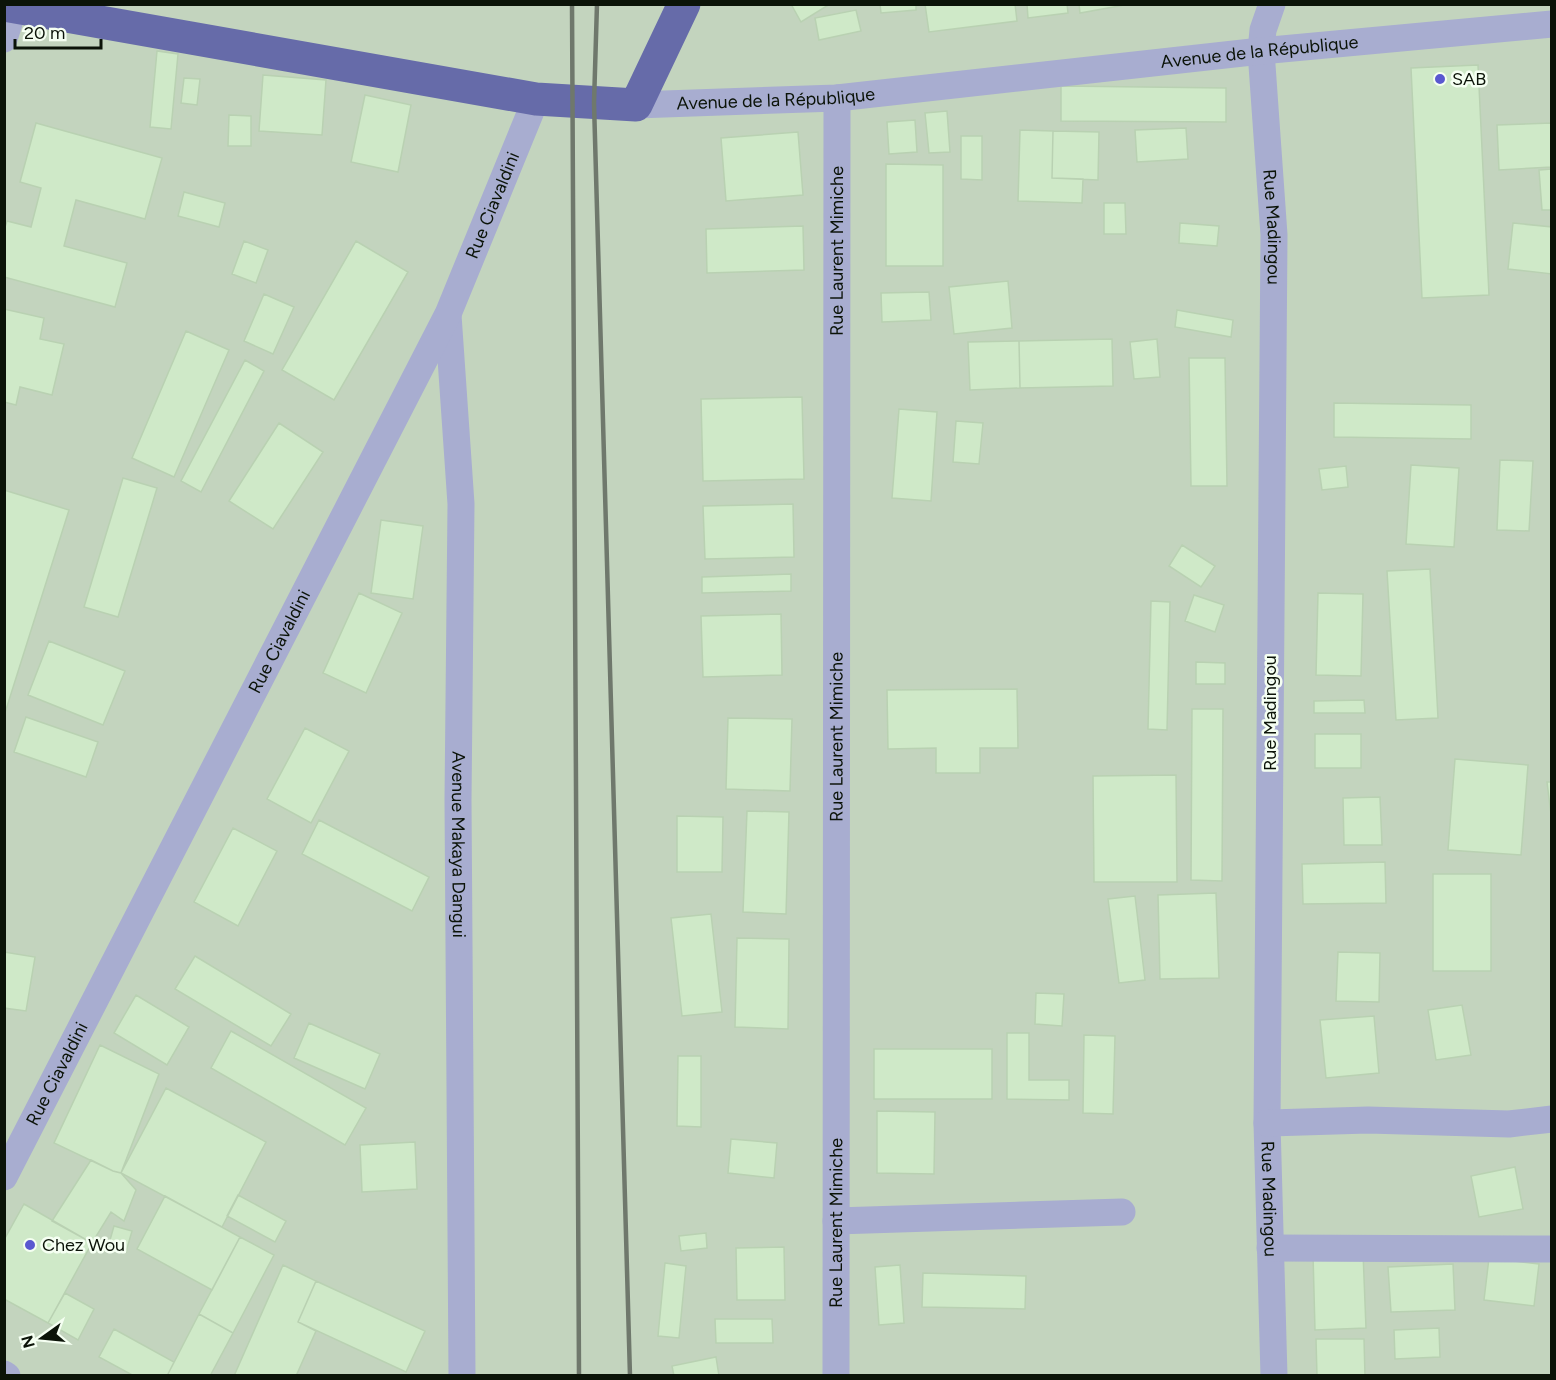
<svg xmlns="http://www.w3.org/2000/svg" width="1556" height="1380" viewBox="0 0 1556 1380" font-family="Figtree,sans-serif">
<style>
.green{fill:#c3d4be}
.building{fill:#cfe9c8;stroke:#b9d1b2;stroke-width:1.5}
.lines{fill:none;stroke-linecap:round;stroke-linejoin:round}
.minor{stroke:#a8add0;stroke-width:27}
.major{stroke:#666ba9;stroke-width:33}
.rail{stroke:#6f786c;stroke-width:4.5}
.poi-dot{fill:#5a58d0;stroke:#f5fff2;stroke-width:2}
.labels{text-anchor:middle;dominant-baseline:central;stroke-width:5;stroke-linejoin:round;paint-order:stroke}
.street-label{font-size:18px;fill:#0b1308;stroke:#f5fff2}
.poi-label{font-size:18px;fill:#0b1308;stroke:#f5fff2;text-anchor:start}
</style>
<rect width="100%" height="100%" fill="#f5fff2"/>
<!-- green -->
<path class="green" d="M5,5H1551V1375H5Z"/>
<!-- building -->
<path class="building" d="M791,4H830L801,22Z
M880,4H916V10L881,13Z
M925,4H1015L1017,21L929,32Z
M1027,4H1067L1068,13L1028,18Z
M1079,4H1130L1080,13Z
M856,10L861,31L819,40L815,18Z
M157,51L178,54L171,129L150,127Z
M1478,65L1489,295L1422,298L1411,68Z
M263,75L326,80L322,135L259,131Z
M184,78L200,79L197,105L181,103Z
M1061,86L1226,88V122L1061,121Z
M365,95L411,105L398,172L351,162Z
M947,111L950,152L929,153L925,113Z
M229,115L251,116V146H228Z
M915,120L917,152L889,154L887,122Z
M36,123L162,158L145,219L76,200L64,246L127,263L115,307L4,277V230L7,221L31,227L41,188L20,182Z
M1552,123V167L1499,170L1497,125Z
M1186,128L1188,159L1137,162L1135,130Z
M1020,130L1053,131L1052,178L1083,179L1082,203L1018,201Z
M1053,131L1099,132L1098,180L1052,178Z
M798,132L803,195L726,201L721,138Z
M961,136H982V180L961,179Z
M886,164L943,165V266H886Z
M1552,169V210H1542L1539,170Z
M184,192L225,203L219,227L178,216Z
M1104,203H1125L1126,234H1104Z
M1180,223L1219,226L1217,246L1179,243Z
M1513,223L1552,227V274L1508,269Z
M803,226L804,270L707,273L706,229Z
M244,241L268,250L256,283L232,274Z
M356,241L408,272L334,400L282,370Z
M1008,281L1012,328L954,334L949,287Z
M929,292L931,320L882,322L881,293Z
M264,294L294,307L273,354L244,341Z
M4,309L44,318L40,339L64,344L52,395L20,387L16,405L4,402Z
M1177,310L1233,320L1231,337L1175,327Z
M186,331L229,350L174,477L132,458Z
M1112,339L1113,386L1020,388L1019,341Z
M1157,339L1160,377L1134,379L1130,342Z
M1019,341L1020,388L970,390L968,342Z
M1189,358H1225L1227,486H1191Z
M245,360L264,371L201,492L181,481Z
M802,397L804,479L703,481L701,399Z
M1334,403L1471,405V439L1334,437Z
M899,409L937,412L931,501L892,498Z
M956,421L983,423L979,464L953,462Z
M279,423L323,452L273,529L229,501Z
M1500,460L1533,461L1529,531L1497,530Z
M1411,465L1459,468L1454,547L1406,544Z
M1346,466L1348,487L1322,490L1319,469Z
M123,478L157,488L118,617L84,607Z
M4,490L69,510L4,716Z
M793,504L794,557L705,559L703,506Z
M381,520L423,526L413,599L371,593Z
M1182,545L1215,566L1201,587L1169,566Z
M1430,569L1438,718L1396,720L1387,571Z
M791,574V591L702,593V577Z
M359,593L402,613L366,693L323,673Z
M1318,593L1363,594L1361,676L1316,675Z
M1194,595L1224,605L1215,632L1185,621Z
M1151,601L1170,602L1167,730L1148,729Z
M781,614L782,675L703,677L701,616Z
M49,641L125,671L103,725L28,695Z
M1196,662L1225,663V684H1196Z
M1017,689L1018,748H980V773H936V748L888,749L887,690Z
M1364,700L1365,713H1314V701Z
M1192,709H1223L1222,881L1191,880Z
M26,717L98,742L86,777L14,752Z
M728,718L792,719L790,791L726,789Z
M305,728L349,751L311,823L267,799Z
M1315,734H1361V768H1315Z
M1455,759L1528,765L1521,855L1448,850Z
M1176,775L1177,882H1094L1093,776Z
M1547,782H1552V822Z
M1380,797L1382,845H1344L1343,798Z
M747,811L789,812L786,914L743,912Z
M677,816L723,817L722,872H677Z
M319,820L429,877L412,911L302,854Z
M233,828L277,851L238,926L194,902Z
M1385,862L1386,903L1303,904L1302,864Z
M1433,874H1491V971H1433Z
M1216,893L1219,978L1160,979L1158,895Z
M1135,896L1145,980L1119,983L1108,899Z
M711,914L722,1012L682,1016L671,918Z
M737,938L789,939L788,1029L735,1027Z
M4,952L35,957L26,1011L4,1008Z
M1338,952L1380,953L1379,1002L1336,1001Z
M195,956L291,1014L271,1046L175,989Z
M1036,993L1064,994L1062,1026L1035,1024Z
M136,995L189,1027L167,1065L114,1033Z
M1462,1005L1471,1055L1436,1060L1428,1010Z
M1374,1016L1379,1073L1326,1078L1320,1020Z
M309,1023L380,1054L365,1089L294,1058Z
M231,1031L366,1108L345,1145L211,1068Z
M1007,1033H1029V1080H1069V1100L1007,1099Z
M1084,1035L1115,1036L1113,1114L1083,1113Z
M100,1045L159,1074L121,1173L113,1171L54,1143Z
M874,1049H992V1099H874Z
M678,1056H701V1127L677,1126Z
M166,1088L266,1142L222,1227L121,1173Z
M877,1111L935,1112L934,1174L877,1173Z
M731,1139L777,1143L774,1178L728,1173Z
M415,1142L417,1189L362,1192L360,1145Z
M91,1160L113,1171L121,1173L136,1190L124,1221L111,1212L92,1243L52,1221Z
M1515,1167L1523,1209L1479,1217L1471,1176Z
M238,1195L286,1221L275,1242L227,1216Z
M165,1196L240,1237L212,1290L137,1249Z
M24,1204L92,1243L48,1323L4,1299V1240Z
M114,1226L132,1231L126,1252L108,1247Z
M706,1233L707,1248L681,1251L679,1236Z
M240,1237L274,1255L233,1333L199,1314Z
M784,1247L785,1300H737L736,1248Z
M1363,1252L1366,1328L1315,1330L1313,1254Z
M1489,1258L1539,1264L1534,1306L1484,1300Z
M665,1263L686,1266L679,1338L658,1336Z
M1453,1264L1455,1310L1391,1312L1388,1267Z
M283,1265L316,1281L298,1322L316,1331L296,1376H234Z
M900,1265L904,1323L879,1325L875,1267Z
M923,1273L1026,1276L1025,1309L922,1307Z
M316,1281L425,1331L406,1372L298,1322Z
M65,1293L94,1309L78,1340L48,1323Z
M199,1314L233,1333L210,1376H167Z
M715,1319H772L773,1343H716Z
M1439,1328L1440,1357L1395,1359L1394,1330Z
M114,1329L174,1362L167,1376H134L99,1357Z
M1316,1339H1364L1365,1376H1317Z
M716,1357L719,1376H674L672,1366Z"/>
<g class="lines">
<!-- minor -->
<g class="minor">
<path id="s1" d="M1272,4L1263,30L1261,51L1274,235L1267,1123L1274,1376"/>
<path d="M4,39L15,4"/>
<path id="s2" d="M636,105L837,98L1261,51L1552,24"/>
<path id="s3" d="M448,315L461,504L458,800L462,1376"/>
<path d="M1267,1123L1368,1120L1509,1124L1552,1119"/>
<path id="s4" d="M4,1177L448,314L536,99"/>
<path d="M836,1221L1122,1212"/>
<path d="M1270,1248L1552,1249"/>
<path d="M4,1374L7,1376"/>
<path id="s5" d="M836,1376L837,98"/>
</g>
<!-- major -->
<path class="major" d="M4,5L536,99L636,105L684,4"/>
<!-- rail -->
<path class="rail" d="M572,4L579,1376
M597,4L594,103L630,1376"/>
</g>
<!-- markers -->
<g class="poi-dot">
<circle cx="1440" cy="79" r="6"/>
<circle cx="30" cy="1245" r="6"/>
</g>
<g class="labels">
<!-- street labels -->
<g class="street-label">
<text stroke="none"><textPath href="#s2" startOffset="626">Avenue de la République</textPath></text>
<text stroke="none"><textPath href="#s2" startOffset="140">Avenue de la République</textPath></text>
<text stroke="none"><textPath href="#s4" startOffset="1088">Rue Ciavaldini</textPath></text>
<text stroke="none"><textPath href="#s1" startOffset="225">Rue Madingou</textPath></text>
<text stroke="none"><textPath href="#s5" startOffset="1125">Rue Laurent Mimiche</textPath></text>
<text stroke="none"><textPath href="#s4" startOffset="602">Rue Ciavaldini</textPath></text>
<text transform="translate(1270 713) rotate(-90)">Rue Madingou</text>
<text stroke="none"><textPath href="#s5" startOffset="639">Rue Laurent Mimiche</textPath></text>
<text stroke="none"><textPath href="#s3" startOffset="530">Avenue Makaya Dangui</textPath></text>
<text stroke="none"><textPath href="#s4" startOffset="116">Rue Ciavaldini</textPath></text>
<text stroke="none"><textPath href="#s1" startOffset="1197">Rue Madingou</textPath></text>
<text stroke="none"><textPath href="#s5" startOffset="153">Rue Laurent Mimiche</textPath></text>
</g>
<!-- poi labels -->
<g class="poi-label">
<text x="1452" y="79">SAB</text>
<text x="42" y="1245">Chez Wou</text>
</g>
</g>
<!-- border -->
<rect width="1556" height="1380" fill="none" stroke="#0b1308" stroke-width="12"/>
<!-- north arrow -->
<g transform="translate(42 1338) rotate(255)" stroke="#f5fff2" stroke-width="4.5" paint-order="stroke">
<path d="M0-4.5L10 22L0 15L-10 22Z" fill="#0b1308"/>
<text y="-9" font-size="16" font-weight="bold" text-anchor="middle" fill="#0b1308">N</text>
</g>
<!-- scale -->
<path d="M15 39v9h86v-9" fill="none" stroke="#0b1308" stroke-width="3"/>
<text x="24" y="39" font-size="18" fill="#0b1308" stroke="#f5fff2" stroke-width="4.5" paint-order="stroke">20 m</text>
</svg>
